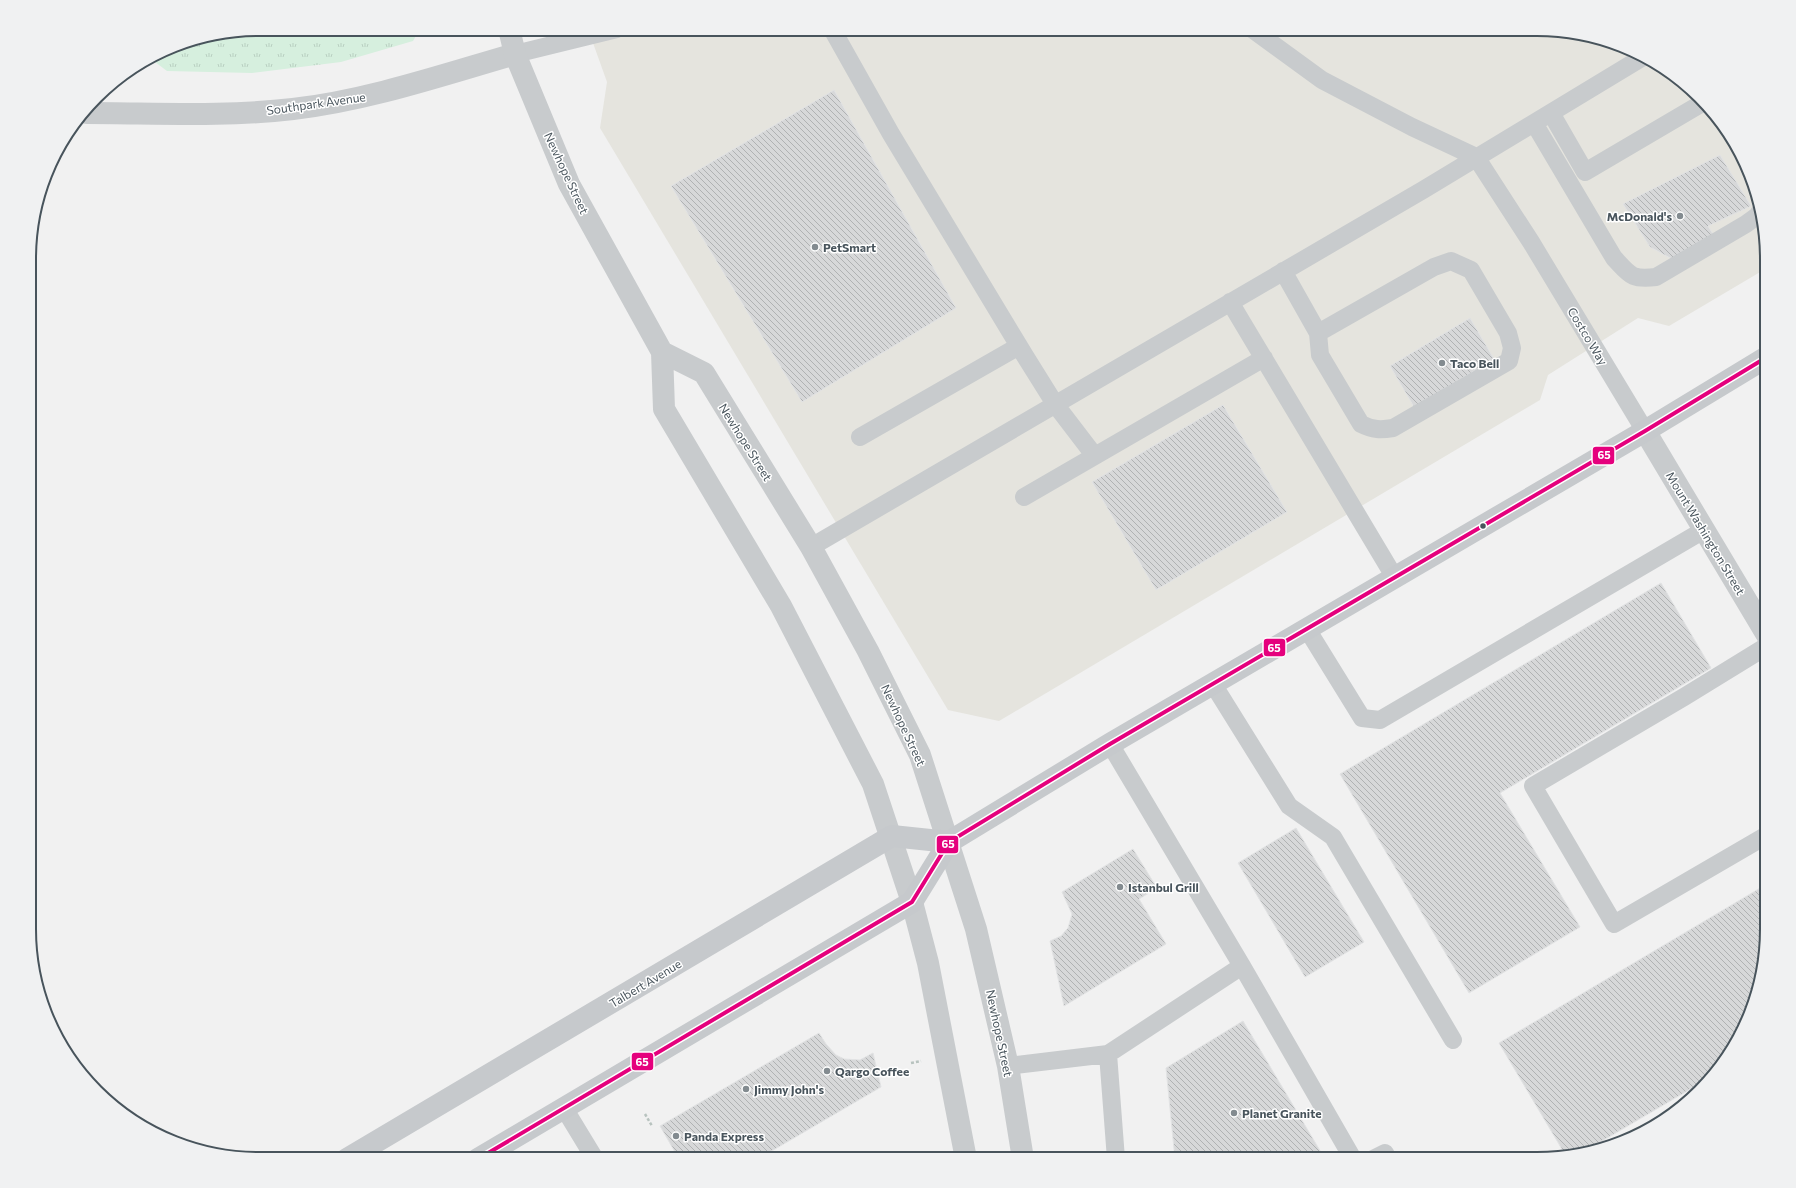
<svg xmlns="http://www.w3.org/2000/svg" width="1796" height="1188" viewBox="0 0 1796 1188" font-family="Commissioner,sans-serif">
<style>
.commercial{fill:#e5e4de}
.grass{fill:url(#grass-tufts)}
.building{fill:url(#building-back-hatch);stroke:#e2e3e4}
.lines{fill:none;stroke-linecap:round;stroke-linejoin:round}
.path{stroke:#b8c3bf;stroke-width:2.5;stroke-dasharray:3 2;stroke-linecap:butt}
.service{stroke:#c8cbcd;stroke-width:18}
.minor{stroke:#c8cbcd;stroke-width:22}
.tertiary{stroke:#c8cbcd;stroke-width:22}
.primary{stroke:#c6c9cc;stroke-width:22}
.bus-1-casing{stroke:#fff;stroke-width:7}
.bus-1{stroke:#e5007d;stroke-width:4}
.poi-dot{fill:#838b90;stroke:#fff;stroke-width:1.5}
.bus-dot{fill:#48545c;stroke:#fff;stroke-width:1.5}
.labels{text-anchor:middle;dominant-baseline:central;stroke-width:3;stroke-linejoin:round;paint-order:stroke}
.street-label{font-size:12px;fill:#48545c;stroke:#fff}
.poi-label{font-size:12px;font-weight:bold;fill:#48545c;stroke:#fff;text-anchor:start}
.rim{fill:none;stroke:#48545c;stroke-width:2}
.line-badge{stroke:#fff;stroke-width:1.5}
.badge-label{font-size:11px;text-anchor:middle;font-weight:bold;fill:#fff}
</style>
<defs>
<pattern id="grass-tufts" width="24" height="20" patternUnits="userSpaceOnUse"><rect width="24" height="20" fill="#d6efde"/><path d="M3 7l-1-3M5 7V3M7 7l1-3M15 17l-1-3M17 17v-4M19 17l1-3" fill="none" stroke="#b9cfc1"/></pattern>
<pattern id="building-back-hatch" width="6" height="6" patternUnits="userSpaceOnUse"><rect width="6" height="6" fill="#d7d8d9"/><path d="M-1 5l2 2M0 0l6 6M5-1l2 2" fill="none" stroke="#b0b2b3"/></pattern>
</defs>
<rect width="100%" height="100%" fill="#f1f1f1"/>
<!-- commercial -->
<path class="commercial" d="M588,29H1537L1611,41L1665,68L1710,107L1736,144L1759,199L1767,244V268L1669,326L1638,318L1548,375L1540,400L999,721L948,710L600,128L607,82Z"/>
<!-- grass -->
<path class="grass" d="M259,29H420L413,41L341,62L252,73L167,71L151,59L171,46Z"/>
<!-- building -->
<path class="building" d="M834,90L956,308L802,402L671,186Z
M1720,155L1751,206L1708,226L1713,234L1672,259L1650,247L1623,204Z
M1470,318L1494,359L1414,407L1390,366Z
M1223,405L1287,512L1156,590L1092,482Z
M1661,583L1711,668L1500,793L1580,927L1469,993L1340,774Z
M1296,828L1364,942L1305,977L1238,863Z
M1133,849L1157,888L1139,899L1166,944L1064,1006L1050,941L1061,936L1068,928L1072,914L1062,892Z
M1767,884V944L1755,1003L1728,1057L1711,1077L1580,1154L1566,1156L1499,1043Z
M1243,1021L1325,1159H1175L1166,1068Z
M819,1033L826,1044L836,1055L844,1059L860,1060L873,1053L881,1087L758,1159H679L660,1126Z"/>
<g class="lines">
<!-- path -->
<path class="path" d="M911,1063L921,1061
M645,1114L652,1126"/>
<!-- service -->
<path class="service" d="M832,29L891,134L1025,356L1055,404L1094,455
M1252,29L1322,80L1412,127L1476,157L1531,242L1645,431
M515,54L617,29
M1551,113L1585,172L1704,102
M1534,123L1614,258C1630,275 1631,280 1656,277L1746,224L1757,216L1761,210
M1283,271L1318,333L1434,267L1451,261L1471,270L1508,333L1512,348L1509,361L1393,428C1381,430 1373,430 1361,424L1320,355L1318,333
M1230,302L1395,578
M860,437L1019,346
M1024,497L1264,358
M811,547L1423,190L1643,57
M1307,629L1362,718L1380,720L1704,530
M1767,646L1684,697L1533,786L1614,924L1767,835
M1213,684L1289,806L1333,837L1453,1040
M1110,744L1242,966L1353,1159
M1108,1054L1116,1159
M1008,1066L1108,1054L1242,966
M564,1108L595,1159
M1373,1159L1385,1153L1388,1159"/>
<!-- minor -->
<path class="minor" d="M87,113C155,113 225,117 293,109C369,100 442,75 515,54
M1645,431L1767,635"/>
<!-- tertiary -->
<path class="tertiary" d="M509,29L515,54L569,184L662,352L664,409L781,606L873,784L912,902L928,963L966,1159
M662,352L704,373L811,547L868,651L920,755L976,929L1008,1066L1023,1159"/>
<!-- primary -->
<path class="primary" d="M347,1159L892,836L949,842
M478,1159L912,902L949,842L1110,744L1645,431L1767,357"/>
<!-- bus-1 casing -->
<g class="bus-1-casing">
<path id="bus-1" d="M478,1159L912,902L949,842L1110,744L1645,431L1767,357"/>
</g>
<!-- bus-1 -->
<use href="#bus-1" class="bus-1"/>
</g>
<!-- markers -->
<g class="poi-dot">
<circle cx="1680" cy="216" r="4"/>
<circle cx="815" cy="247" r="4"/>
<circle cx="1442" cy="363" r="4"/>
<circle cx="1120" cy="887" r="4"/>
<circle cx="827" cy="1071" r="4"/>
<circle cx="746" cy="1089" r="4"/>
<circle cx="1234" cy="1113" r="4"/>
<circle cx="676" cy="1136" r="4"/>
</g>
<circle class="bus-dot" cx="1483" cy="526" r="3.5"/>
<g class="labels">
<!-- street labels -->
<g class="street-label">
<text transform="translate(316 103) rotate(-8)">Southpark Avenue</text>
<text transform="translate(567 173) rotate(65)">Newhope Street</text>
<text transform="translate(1588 336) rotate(59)">Costco Way</text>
<text transform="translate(746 442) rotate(58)">Newhope Street</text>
<text transform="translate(1706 533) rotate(59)">Mount Washington Street</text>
<text transform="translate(904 725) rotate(65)">Newhope Street</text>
<text transform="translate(645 983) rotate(-31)">Talbert Avenue</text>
<text transform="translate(1000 1033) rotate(78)">Newhope Street</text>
</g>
<!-- poi labels -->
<g class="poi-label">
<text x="1672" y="216" text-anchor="end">McDonald's</text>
<text x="823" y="247">PetSmart</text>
<text x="1450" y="363">Taco Bell</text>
<text x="1128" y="887">Istanbul Grill</text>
<text x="835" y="1071">Qargo Coffee</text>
<text x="754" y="1089">Jimmy John's</text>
<text x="1242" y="1113">Planet Granite</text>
<text x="684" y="1136">Panda Express</text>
</g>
</g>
<!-- crop -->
<path d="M0 0H1796V1188H0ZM259 36H1537A223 223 0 0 1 1760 259V929A223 223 0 0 1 1537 1152H259A223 223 0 0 1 36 929V259A223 223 0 0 1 259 36Z" fill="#f0f1f2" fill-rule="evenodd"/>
<path class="rim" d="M259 36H1537A223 223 0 0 1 1760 259V929A223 223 0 0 1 1537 1152H259A223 223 0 0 1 36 929V259A223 223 0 0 1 259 36Z"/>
<g class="line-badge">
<rect x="1592" y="446" width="23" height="19" rx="4" fill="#e5007d"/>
<rect x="1263" y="638" width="23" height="19" rx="4" fill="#e5007d"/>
<rect x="936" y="835" width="23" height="19" rx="4" fill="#e5007d"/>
<rect x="631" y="1052" width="23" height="19" rx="4" fill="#e5007d"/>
</g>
<g class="badge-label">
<text x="1604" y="459">65</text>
<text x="1274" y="652">65</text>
<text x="948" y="848">65</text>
<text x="642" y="1066">65</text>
</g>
</svg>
